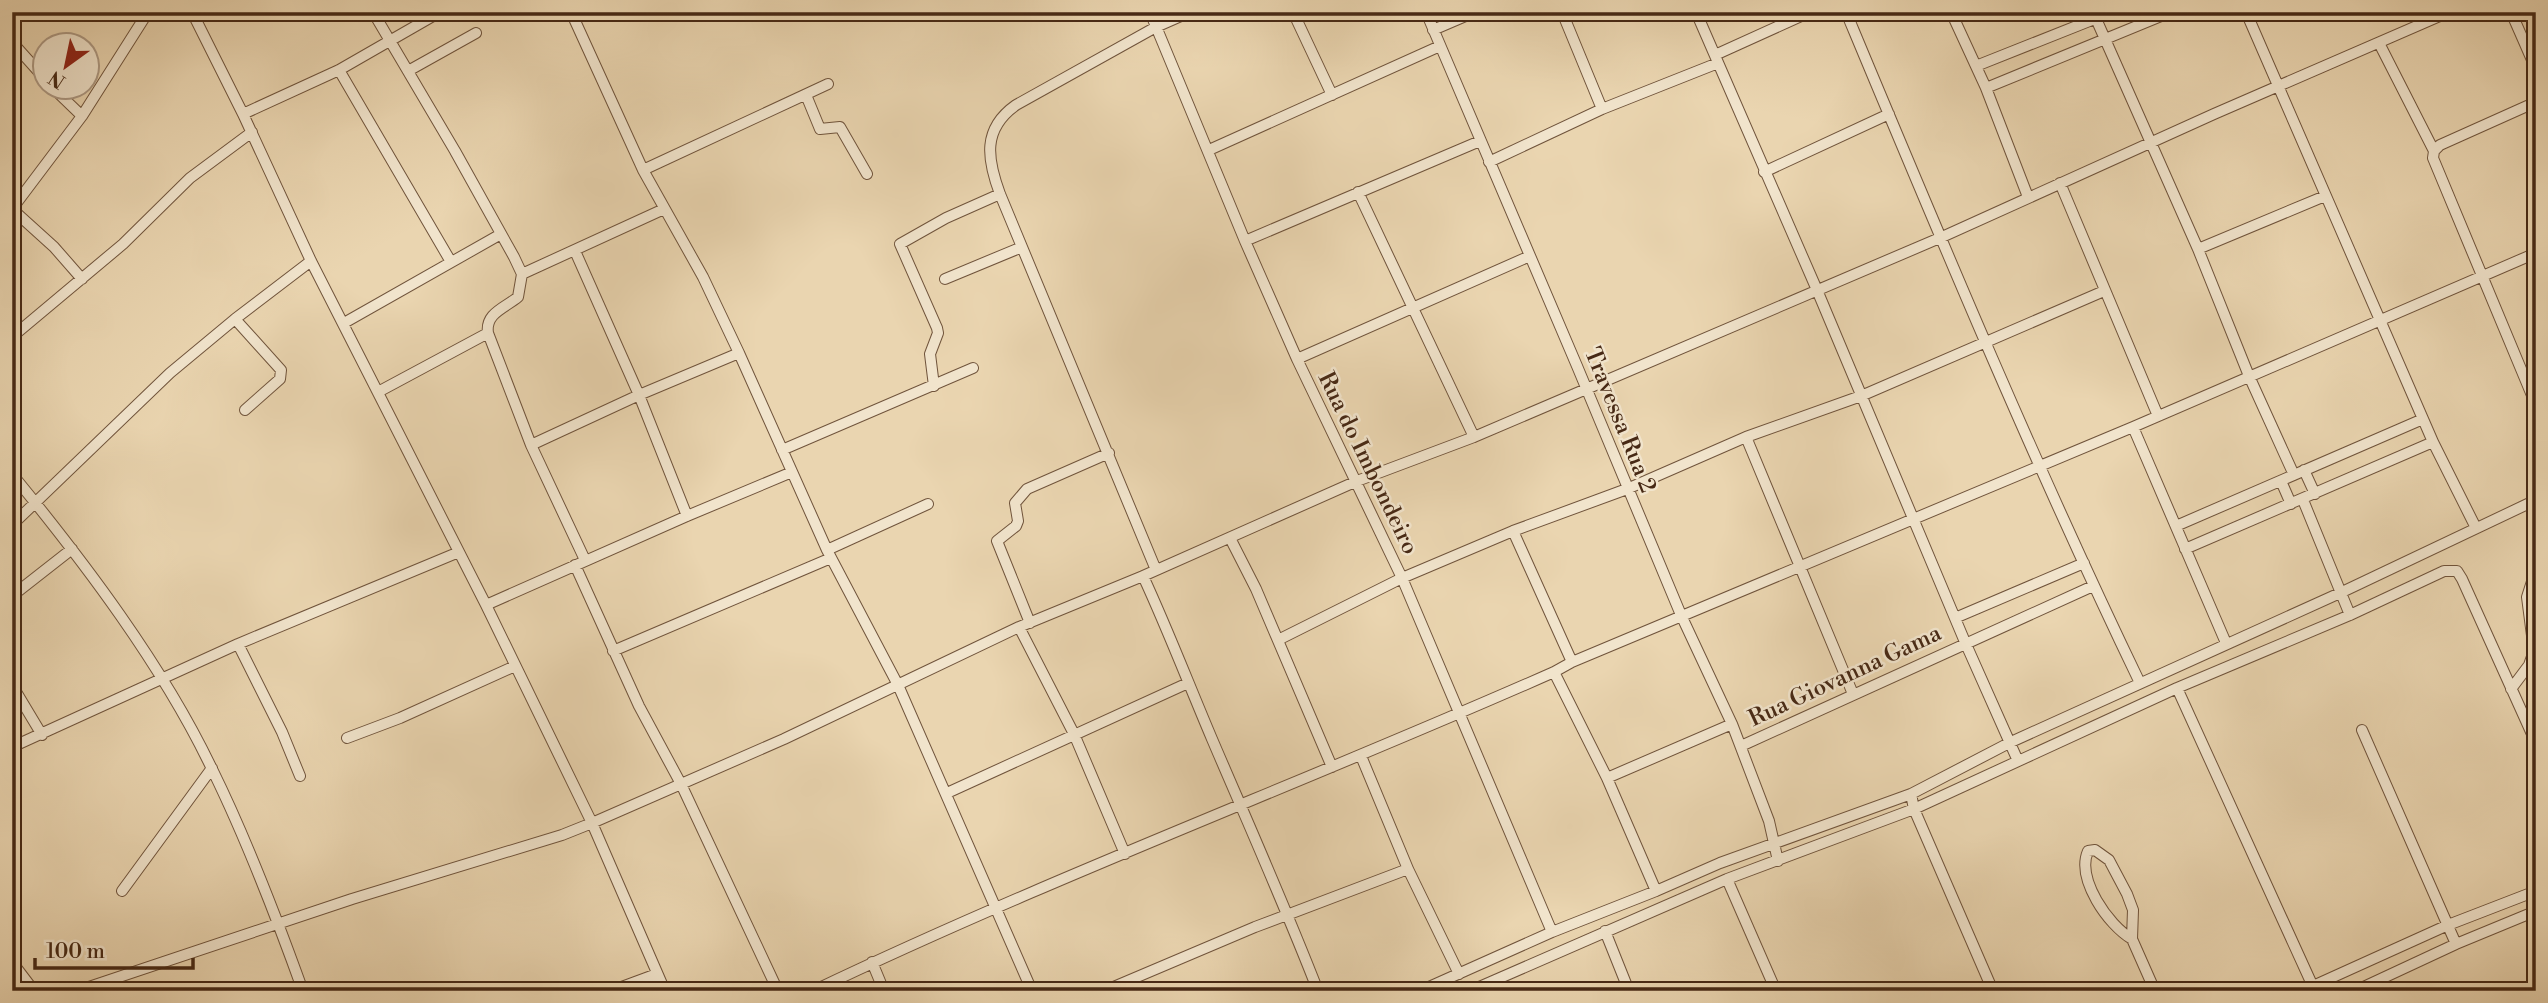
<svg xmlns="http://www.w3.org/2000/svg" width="2548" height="1003" viewBox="0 0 2548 1003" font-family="'Libre Bodoni',serif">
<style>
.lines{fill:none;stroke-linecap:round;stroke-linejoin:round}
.street-casing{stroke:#70543c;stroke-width:12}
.street{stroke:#f1e4cc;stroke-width:10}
.labels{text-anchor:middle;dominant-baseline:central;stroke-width:5;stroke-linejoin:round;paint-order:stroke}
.street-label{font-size:23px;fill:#472915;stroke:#f1e4cc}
</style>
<rect width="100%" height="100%" fill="#ead5b0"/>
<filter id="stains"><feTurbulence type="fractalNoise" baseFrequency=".00286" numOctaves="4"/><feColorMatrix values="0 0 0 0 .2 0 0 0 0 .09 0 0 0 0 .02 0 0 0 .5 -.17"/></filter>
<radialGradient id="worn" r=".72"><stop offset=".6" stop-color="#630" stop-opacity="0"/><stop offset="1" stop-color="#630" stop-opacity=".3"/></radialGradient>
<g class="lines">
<!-- street casing -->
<g class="street-casing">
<path id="street" d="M192,12L243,114L311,261L486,605L592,823L665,991
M373,12L455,151L514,257L522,274L518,297C505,308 485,313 488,333L531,445L585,560
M571,12L643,170L703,277L739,353L827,550L898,685L1032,991
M1150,12L1245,241L1297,359L1402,578L1552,932
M1293,12L1332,95
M1426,12L1577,366L1681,615L1732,724L1769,821L1778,861
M1562,12L1602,109
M1696,12L1817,290L1965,642L2018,761
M1846,12C1940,237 2034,463 2140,683
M1951,12L1986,88L2028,197
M2093,12L2198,249L2249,376L2294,475
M2246,12L2433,442L2476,528
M2511,12L2536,69
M1433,30L1475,12
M12,42L46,80
M2379,43L2434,151
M1715,55L1810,12
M1976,66L2112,12
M339,70L451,262
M408,71L476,33
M53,88L82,116
M1986,88L2171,12
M806,95L820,129L840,127L867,174
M2536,102L2440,145L2434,151L2433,158L2536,405
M243,114L339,70L440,12
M1209,150L1440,46
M1489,162L1602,109L1718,63
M643,170L828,84
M1764,172L1889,114
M2060,183L2158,416
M1358,192L1474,437
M12,209L82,116L148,12
M12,209L54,247L82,279
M1245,241L1480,141
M2198,249L2325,196
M575,251L639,395L687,516
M522,274L664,209
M945,279L1022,247
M235,319L281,370L280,379L245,410
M344,323L501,234
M12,337L123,244L190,178L252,132
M1297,359L1530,256
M934,386L930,354L938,333L937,328L900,244L946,218L1000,194
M378,392L488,333
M2133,427L2226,643
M1746,437L1853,694
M531,445L639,395L739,353
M782,450L973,368
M2304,470L2315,494
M12,474C84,562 163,666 212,769C247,840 276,916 303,991
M2281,481L2291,504
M2303,500L2350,615
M12,525L170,373L235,319L311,261
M2176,526L2423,419
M1513,531L1627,489L1746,437L1861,396L2104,291
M1230,538L1256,589L1332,767
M2185,549L2433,442
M827,550L928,504
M575,565L639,706L681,784L778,991
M1156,570L1000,194C987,159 982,129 1016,105L1156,27L1190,12
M1143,576C1168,630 1189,685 1212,739C1248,823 1285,906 1318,991
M12,596L72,549
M486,605L687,516L792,472
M1955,618L2084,563
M1030,623L997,541L1016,526L1018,521L1015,503L1027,489L1109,453
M1019,627L1074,734L1125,854
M1278,640L1402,578L1513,531L1572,662
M238,644L282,732L300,776
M613,651L831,558
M1554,672L1607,778L1656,891
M12,685L42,735
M2177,688L2315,991
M2511,689L2529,665L2534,651L2527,597L2536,569
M2362,730L2456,944
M347,738L400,718L515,666
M1741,746L2093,586
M12,747L238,644L459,552
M1607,778L1732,724
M947,793L1188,683
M1911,794L1914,809L1993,991
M1408,869L1459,974
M1727,879L1776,991
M122,891L212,768
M1605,931L1629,991
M2132,939C2108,925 2076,879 2088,851L2095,850L2109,860L2127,894L2133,910L2132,939L2155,991
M12,962L34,991
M872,962L884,991
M77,991L352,899L562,835L592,823L784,739L1019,627L1143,576L1357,481L1474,437L1942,237L2214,114L2449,12
M611,991L657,974
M813,991C1056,875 1308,781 1554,672L1572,662L2133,427L2536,253
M1104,991L1255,927L1408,869L1361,756
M1420,991L1552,932L1656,891L1720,863L1911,794L2011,742L2340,593L2536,500
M1470,991L1727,879L1914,809L2177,688L2350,615L2444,571H2457L2462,579L2536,743
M2302,991L2448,925L2536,891
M2355,991L2456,944L2536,911"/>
</g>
<!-- street -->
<use href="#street" class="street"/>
</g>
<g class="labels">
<!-- street labels -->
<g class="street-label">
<text transform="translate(1620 420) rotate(68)">Travessa Rua 2</text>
<text transform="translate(1368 463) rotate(64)">Rua do Imbondeiro</text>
<text transform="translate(1845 676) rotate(-25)">Rua Giovanna Gama</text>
</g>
</g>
<!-- margin -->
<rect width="2548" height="1003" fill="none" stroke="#ead5b0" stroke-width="42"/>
<rect x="14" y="14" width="2520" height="975" fill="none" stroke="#472915" stroke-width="3.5"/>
<rect x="21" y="21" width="2506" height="961" fill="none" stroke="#472915" stroke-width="2"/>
<!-- north arrow -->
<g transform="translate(66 66) rotate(213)"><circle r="33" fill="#f1e4cc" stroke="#ad9983" stroke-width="2"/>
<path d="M0-5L12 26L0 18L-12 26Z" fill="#8f2418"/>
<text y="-10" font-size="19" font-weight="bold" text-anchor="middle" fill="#472915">N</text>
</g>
<!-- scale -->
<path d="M35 958v10h158v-10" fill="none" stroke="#472915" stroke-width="3.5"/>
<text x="46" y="958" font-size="21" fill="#472915" stroke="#f1e4cc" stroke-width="5" paint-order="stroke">100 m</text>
<rect width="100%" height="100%" filter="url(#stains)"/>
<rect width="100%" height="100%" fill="url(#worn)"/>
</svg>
